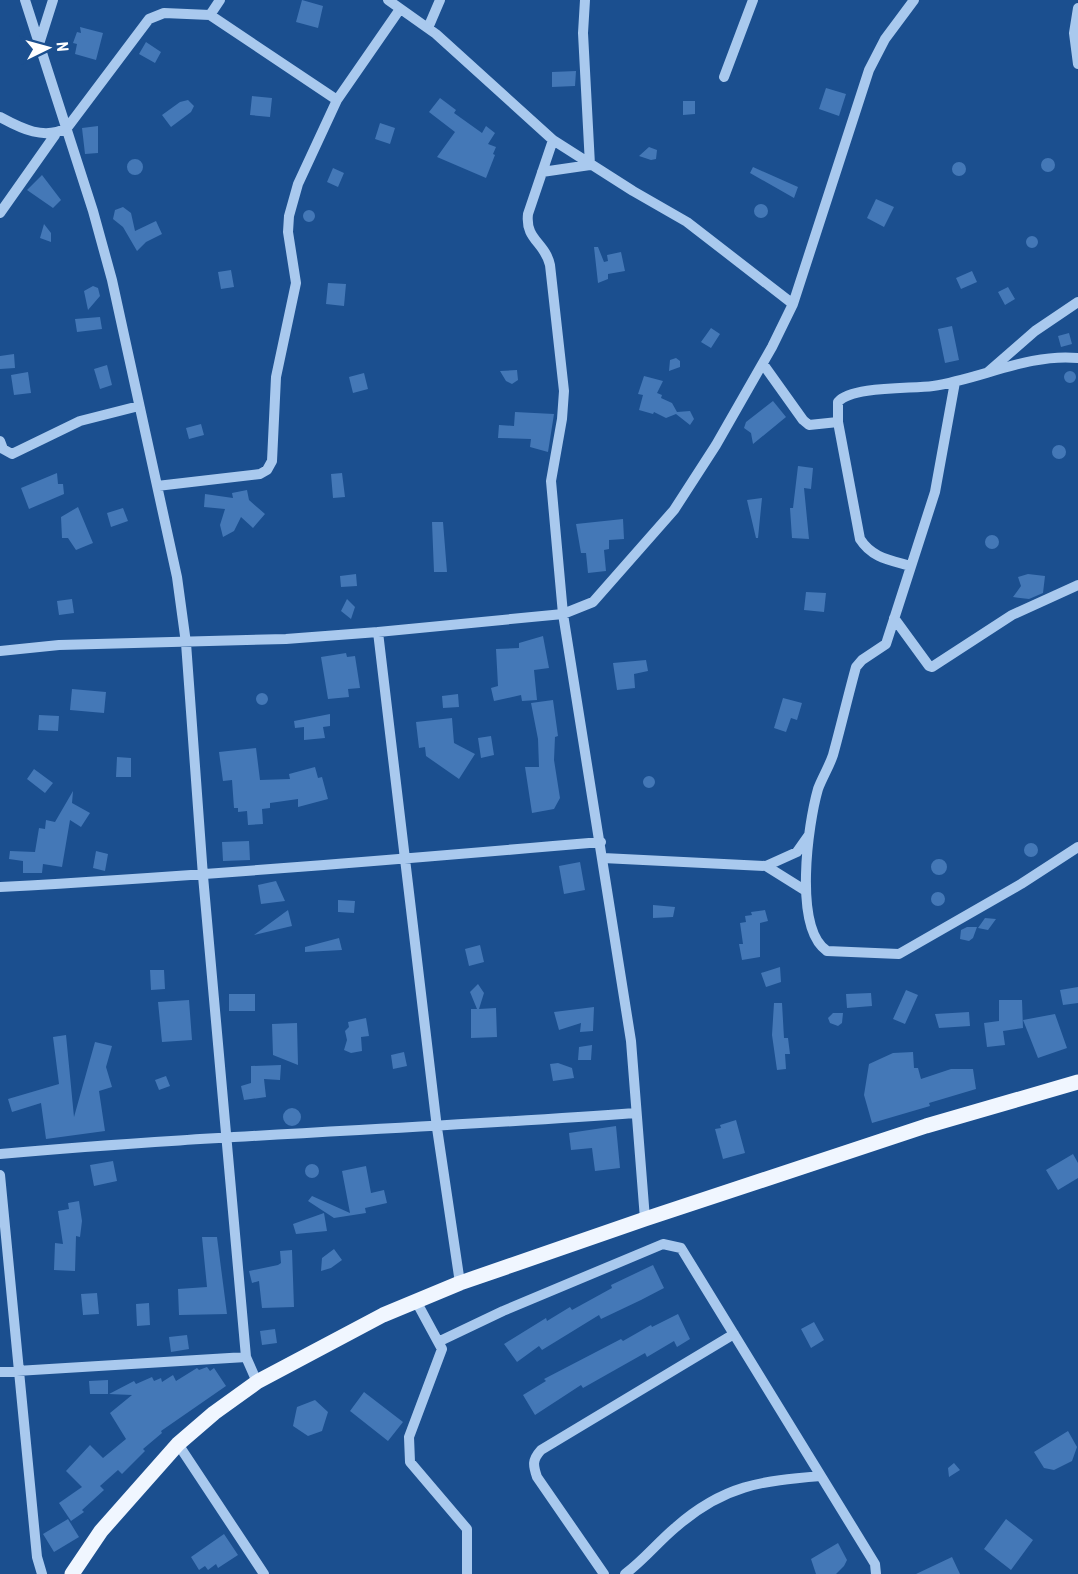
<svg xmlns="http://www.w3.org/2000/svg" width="1078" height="1574" viewBox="0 0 1078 1574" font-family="'Roboto Condensed',sans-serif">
<rect width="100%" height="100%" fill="#1b4f8f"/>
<path fill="#4478b7" d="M302 0 323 6 318 28 296 22Z
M80 27 103 33 96 60 75 54 77 44 73 43 77 32 81 33Z
M146 42 161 52 155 63 139 54Z
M576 71 575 86 552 87V72Z
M826 88 846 94 839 116 819 109Z
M252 96 272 98 270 117 250 115Z
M440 98 456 110 454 113 482 133 486 126 495 133 488 144 496 147 493 154 495 155 486 178 437 157 455 132 429 112Z
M188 100 194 106 191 112 171 127 162 115 180 102Z
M683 101H695V114L683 115Z
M380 123 395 128 390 144 375 139Z
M98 126V153L85 154 82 128Z
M649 147 657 150 656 159 651 160 639 156Z
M1041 165a7 7 0 1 1 14 0a7 7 0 1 1-14 0Z
M127 167a8 8 0 1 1 16 0a8 8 0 1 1-16 0Z
M952 169a7 7 0 1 1 14 0a7 7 0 1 1-14 0Z
M753 167 798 187 794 198 750 173Z
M333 168 344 173 338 187 327 182Z
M42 175 61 200 53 208 27 190Z
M876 199 894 207 884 227 867 218Z
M754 211a7 7 0 1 1 14 0a7 7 0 1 1-14 0Z
M123 207 131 213 135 231 156 221 162 234 146 242 137 251 123 227 113 219 115 210Z
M303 216a6 6 0 1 1 12 0a6 6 0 1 1-12 0Z
M44 224 51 233V242L40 238Z
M1026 242a6 6 0 1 1 12 0a6 6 0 1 1-12 0Z
M594 247H598L604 262 608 261 607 255 621 252 625 271 608 274V279L598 283Z
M231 270 234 287 221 289 218 272Z
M972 271 977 282 961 289 956 278Z
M328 283 346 284 344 306 326 304Z
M93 286 98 288 100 296 88 310 84 291Z
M1008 287 1015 299 1005 305 998 292Z
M100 317 102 329 77 332 75 319Z
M952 326 959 360 945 363 938 329Z
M711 328 720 334 711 348 701 342Z
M1069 333 1072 344 1061 347 1058 336Z
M14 354 15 368 0 369V356Z
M676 358 680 361V367L669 371 670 360Z
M107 365 112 385 100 389 94 369Z
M517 370 518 380 512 384 506 381 500 371Z
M1064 377a6 6 0 1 1 12 0a6 6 0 1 1-12 0Z
M28 372 31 393 14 395 11 375Z
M364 373 368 389 353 393 349 377Z
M644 376 663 381 657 393 662 395 661 398 672 403 677 412 690 411 694 419 690 425 676 414 666 418 654 412 653 414 639 410 643 395 638 394Z
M773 401 786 417 753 444 751 433 744 428 746 422Z
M515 412 554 414 548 452 530 447 531 439 498 438 499 425 514 426Z
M201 424 204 435 189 439 186 428Z
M1052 452a7 7 0 1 1 14 0a7 7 0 1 1-14 0Z
M798 466 813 468 811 489 804 488 809 539 792 538 790 508H793Z
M57 473 58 484H63L64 494 29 509 21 488Z
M342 473 345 497 333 498 331 474Z
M247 490 249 500 265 514 253 528 241 517 234 531 223 537 220 525 225 509 204 507 205 494 233 498 232 493Z
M762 498 758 538H756L747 500Z
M78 507 93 543 76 550 68 538H62L61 517Z
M123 508 128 521 111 527 107 513Z
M623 519 624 539 609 540V549L604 550 606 571 588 573 586 553H581L576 524Z
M432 522H443L447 572H434Z
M985 542a7 7 0 1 1 14 0a7 7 0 1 1-14 0Z
M356 574 357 586 341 587 340 576Z
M1028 574 1045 576 1043 593 1029 599 1013 597 1021 586 1018 577Z
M806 592 826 593 824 612 804 610Z
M72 599 74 613 59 615 57 601Z
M347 599 355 607 351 619 341 611Z
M543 636 549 668 534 670 537 700 522 701 521 695 494 701 491 688 498 686 496 649 519 648V643Z
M346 653 347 657 355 656 360 688 348 689 349 697 328 699 321 657Z
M646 660 648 671 634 674 635 688 617 690 613 663Z
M72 689 106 692 104 713 70 710Z
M256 699a6 6 0 1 1 12 0a6 6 0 1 1-12 0Z
M458 694 459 707 443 708 442 696Z
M783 698 802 703 797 720 791 718 786 732 774 728Z
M553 700 558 736 555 737 554 760 560 798 554 809 532 813 525 767H539L538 739 531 703Z
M330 714V726L323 727 325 738 304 740V727L295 728 294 721Z
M39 715 59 716 58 731 38 730Z
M452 718 454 743 475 754 459 779 426 756 425 747 419 748 416 722Z
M491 736 494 755 481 758 478 738Z
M256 748 260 780 290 779 289 774 315 767 318 778 322 777 328 799 298 807V799L270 803V808L262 809 263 824 248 825 247 811 238 812V808H234L232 780 223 781 219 752Z
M117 757 131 758V777H116Z
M34 769 53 783 45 793 27 779Z
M643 782a6 6 0 1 1 12 0a6 6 0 1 1-12 0Z
M73 791 72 803 90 813 81 827 70 820 62 867 43 864 42 873H23V861L9 859 10 851 35 852 39 828 45 829 46 820 55 822Z
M249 841 250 860 223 861 222 842Z
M1024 850a7 7 0 1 1 14 0a7 7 0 1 1-14 0Z
M96 851 108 854 105 871 93 868Z
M931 867a8 8 0 1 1 16 0a8 8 0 1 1-16 0Z
M580 862 585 890 564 894 559 866Z
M276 881 285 901 261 904 258 885Z
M931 899a7 7 0 1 1 14 0a7 7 0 1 1-14 0Z
M338 900 355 901 354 913 338 912Z
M653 905 675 907 673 917 653 918Z
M288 910 292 926 254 935Z
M765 910 768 921 760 923V957L742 960 739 944H743L740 923 746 922 745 916 752 915 751 912Z
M985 918 996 919 988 930 978 928Z
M967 927H977L973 938 969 941 960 939 961 930Z
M339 938 342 950 305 952V947Z
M480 945 484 962 469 966 465 949Z
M780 967 781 982 766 987 761 973Z
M150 970H164L165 989 151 990Z
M478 984 484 993 479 1009 496 1008 497 1037 471 1038V1009H477L470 992Z
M1078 987V1003L1063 1005 1060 990Z
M906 990 918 995 905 1024 893 1019Z
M871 993 872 1006 847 1008 846 994Z
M229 994H255V1011H229Z
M189 1000 192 1040 162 1042 158 1002Z
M999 1000H1022L1023 1028 1003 1031 1005 1045 987 1047 984 1023 999 1021Z
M774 1003H782L784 1038H788L790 1054H785L786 1069 777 1070 772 1035Z
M594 1007 593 1031 580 1032 581 1023 559 1030 554 1012Z
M969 1012 970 1026 939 1028 935 1014Z
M833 1013H843L842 1023 838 1026 830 1023 828 1018Z
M1055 1014 1067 1048 1038 1058 1023 1020Z
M366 1018 369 1036 361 1037 362 1051 351 1053 344 1050 347 1040 345 1031 349 1027 348 1022Z
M297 1023 298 1065 273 1055 272 1024Z
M66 1035 74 1117 95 1042 112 1046 106 1067 112 1087 99 1091 105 1131 46 1139 41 1103 12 1112 8 1099 59 1084 53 1037Z
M592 1045 591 1060H578L579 1047Z
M404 1052 407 1066 393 1069 391 1055Z
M913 1052 914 1068H918L921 1079 951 1069H973L976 1089 929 1103 930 1106 872 1123 864 1095 869 1064 893 1053Z
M558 1063 572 1068 574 1078 553 1081 550 1064Z
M281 1065 280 1080 264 1079 266 1097 244 1100 241 1086 251 1083V1066Z
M166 1076 170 1086 159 1090 155 1080Z
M283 1117a9 9 0 1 1 18 0a9 9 0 1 1-18 0Z
M736 1120 745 1153 723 1159 715 1129 721 1128 720 1125Z
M616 1126 620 1168 595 1171 592 1148 571 1150 569 1133Z
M1073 1154 1078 1163V1178L1058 1190 1046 1170Z
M113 1161 117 1181 94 1186 90 1165Z
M305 1171a7 7 0 1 1 14 0a7 7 0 1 1-14 0Z
M366 1166 371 1193 384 1190 387 1203 365 1208 366 1213 334 1218 308 1201 312 1196 350 1213 342 1171Z
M79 1201 82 1221 80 1237 76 1236 75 1271 54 1270 55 1243 63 1244 58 1211 69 1209 68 1203Z
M324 1213 327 1231 296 1234 293 1224Z
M202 1237H217L227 1314 179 1315 178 1289 207 1287Z
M334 1249 342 1260 331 1268 321 1271 322 1258Z
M292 1250 294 1307 262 1308 259 1281 252 1283 249 1271 278 1265 281 1263 280 1251Z
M653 1265 664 1288 641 1300 601 1319 599 1315 542 1350 539 1346 517 1362 504 1344 546 1318 547 1321 570 1307 572 1310 612 1288 611 1285Z
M97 1293 99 1314 83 1315 81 1294Z
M149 1303 150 1325 137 1326 136 1304Z
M678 1314 690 1339 677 1347 674 1341 647 1357 645 1353 583 1388 581 1385 535 1415 523 1395 546 1381 544 1379 621 1339 623 1341 651 1325 652 1327Z
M814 1322 824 1340 811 1348 801 1329Z
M275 1329 277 1343 262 1345 260 1331Z
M187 1335 189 1349 171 1352 169 1337Z
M207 1367 210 1371 214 1368 226 1386 161 1431 162 1433 143 1449 145 1451 122 1474 118 1470 100 1486 104 1490 82 1510 84 1512 71 1521 59 1503 82 1487 66 1471 90 1445 103 1458 126 1439 110 1413 132 1395 109 1394 134 1381 136 1384 152 1377 154 1381 161 1378 162 1382 173 1375 176 1381 197 1368 199 1370Z
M108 1380V1394H90L89 1381Z
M364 1392 403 1422 388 1441 350 1411Z
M315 1400 328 1412 322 1431 308 1436 293 1426 297 1407Z
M1068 1431 1077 1447 1072 1461 1054 1470 1044 1468 1034 1452Z
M954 1463 960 1470 949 1477 948 1468Z
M68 1519 79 1537 54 1552 43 1534Z
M1006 1519 1033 1540 1011 1570 984 1549Z
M224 1534 238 1555 218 1568 216 1564 208 1570 205 1566 199 1570 191 1557Z
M838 1543 847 1560 844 1566 836 1574H816L811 1559Z
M952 1557 960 1574H916Z"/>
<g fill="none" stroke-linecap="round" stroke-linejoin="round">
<path stroke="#a9c9ee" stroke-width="10" d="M25 0 93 211 112 280 177 577 186 643 203 876 246 1357
M388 0 436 34 553 140 633 191 687 222 793 304
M1078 8 1074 33 1078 64
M210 15 337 100
M428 28 440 0
M40 41 53 0
M724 77 753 0
M0 117C22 129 44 140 67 128L149 19 164 13 210 15 220 0
M553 140 528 214C525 240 545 242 550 265L564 391 562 419 551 481 563 614 631 1041 645 1219
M542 172 590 165 583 33 585 0
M0 213 55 135
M763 364 803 420 809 425 838 422
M988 372 1035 331 1078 302
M955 382 935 492 886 644 862 660 856 667C848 696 841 726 833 755 829 767 822 778 818 789 808 824 793 928 827 951L899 954 1021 884 1078 847
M0 441 3 449 12 454 80 421 139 406
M157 486 260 474 267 470 272 461 276 377 296 283 288 232 289 216 298 184 337 100 400 9
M911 566C890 560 872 558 860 539L838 422V402C852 386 910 389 933 386 981 379 1029 353 1078 358
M894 618 929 666 932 667 1012 615 1078 585
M378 632 437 1128 460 1283
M0 651 59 645 286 639 378 632 563 614 593 602 674 510 716 445 772 347 793 304 869 70 885 39 914 0
M603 858 766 866 797 852 809 835
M766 866 806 891
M0 887C201 876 401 859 601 842
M0 1154C211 1135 423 1129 635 1113
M0 1175 37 1557 42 1574
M416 1301 442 1349 409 1437 410 1462 467 1529V1574
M440 1341 503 1311 663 1244 681 1248 875 1564 876 1574
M0 1372 246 1357 257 1382
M178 1444 264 1574
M604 1574 537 1477C533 1465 532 1460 541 1450L734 1334
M625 1574C644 1560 658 1542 676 1527 724 1485 761 1481 821 1476"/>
<path stroke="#f0f6ff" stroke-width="15" d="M72 1574 101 1531 178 1444 214 1413 257 1382 383 1315 460 1283 645 1219 926 1126 1078 1082"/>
</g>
<g transform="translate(48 48) rotate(85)" stroke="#1b4f8f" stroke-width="4.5" paint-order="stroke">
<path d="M0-4.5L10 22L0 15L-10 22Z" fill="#ffffff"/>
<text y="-9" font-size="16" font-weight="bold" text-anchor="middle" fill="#ffffff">N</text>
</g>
</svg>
